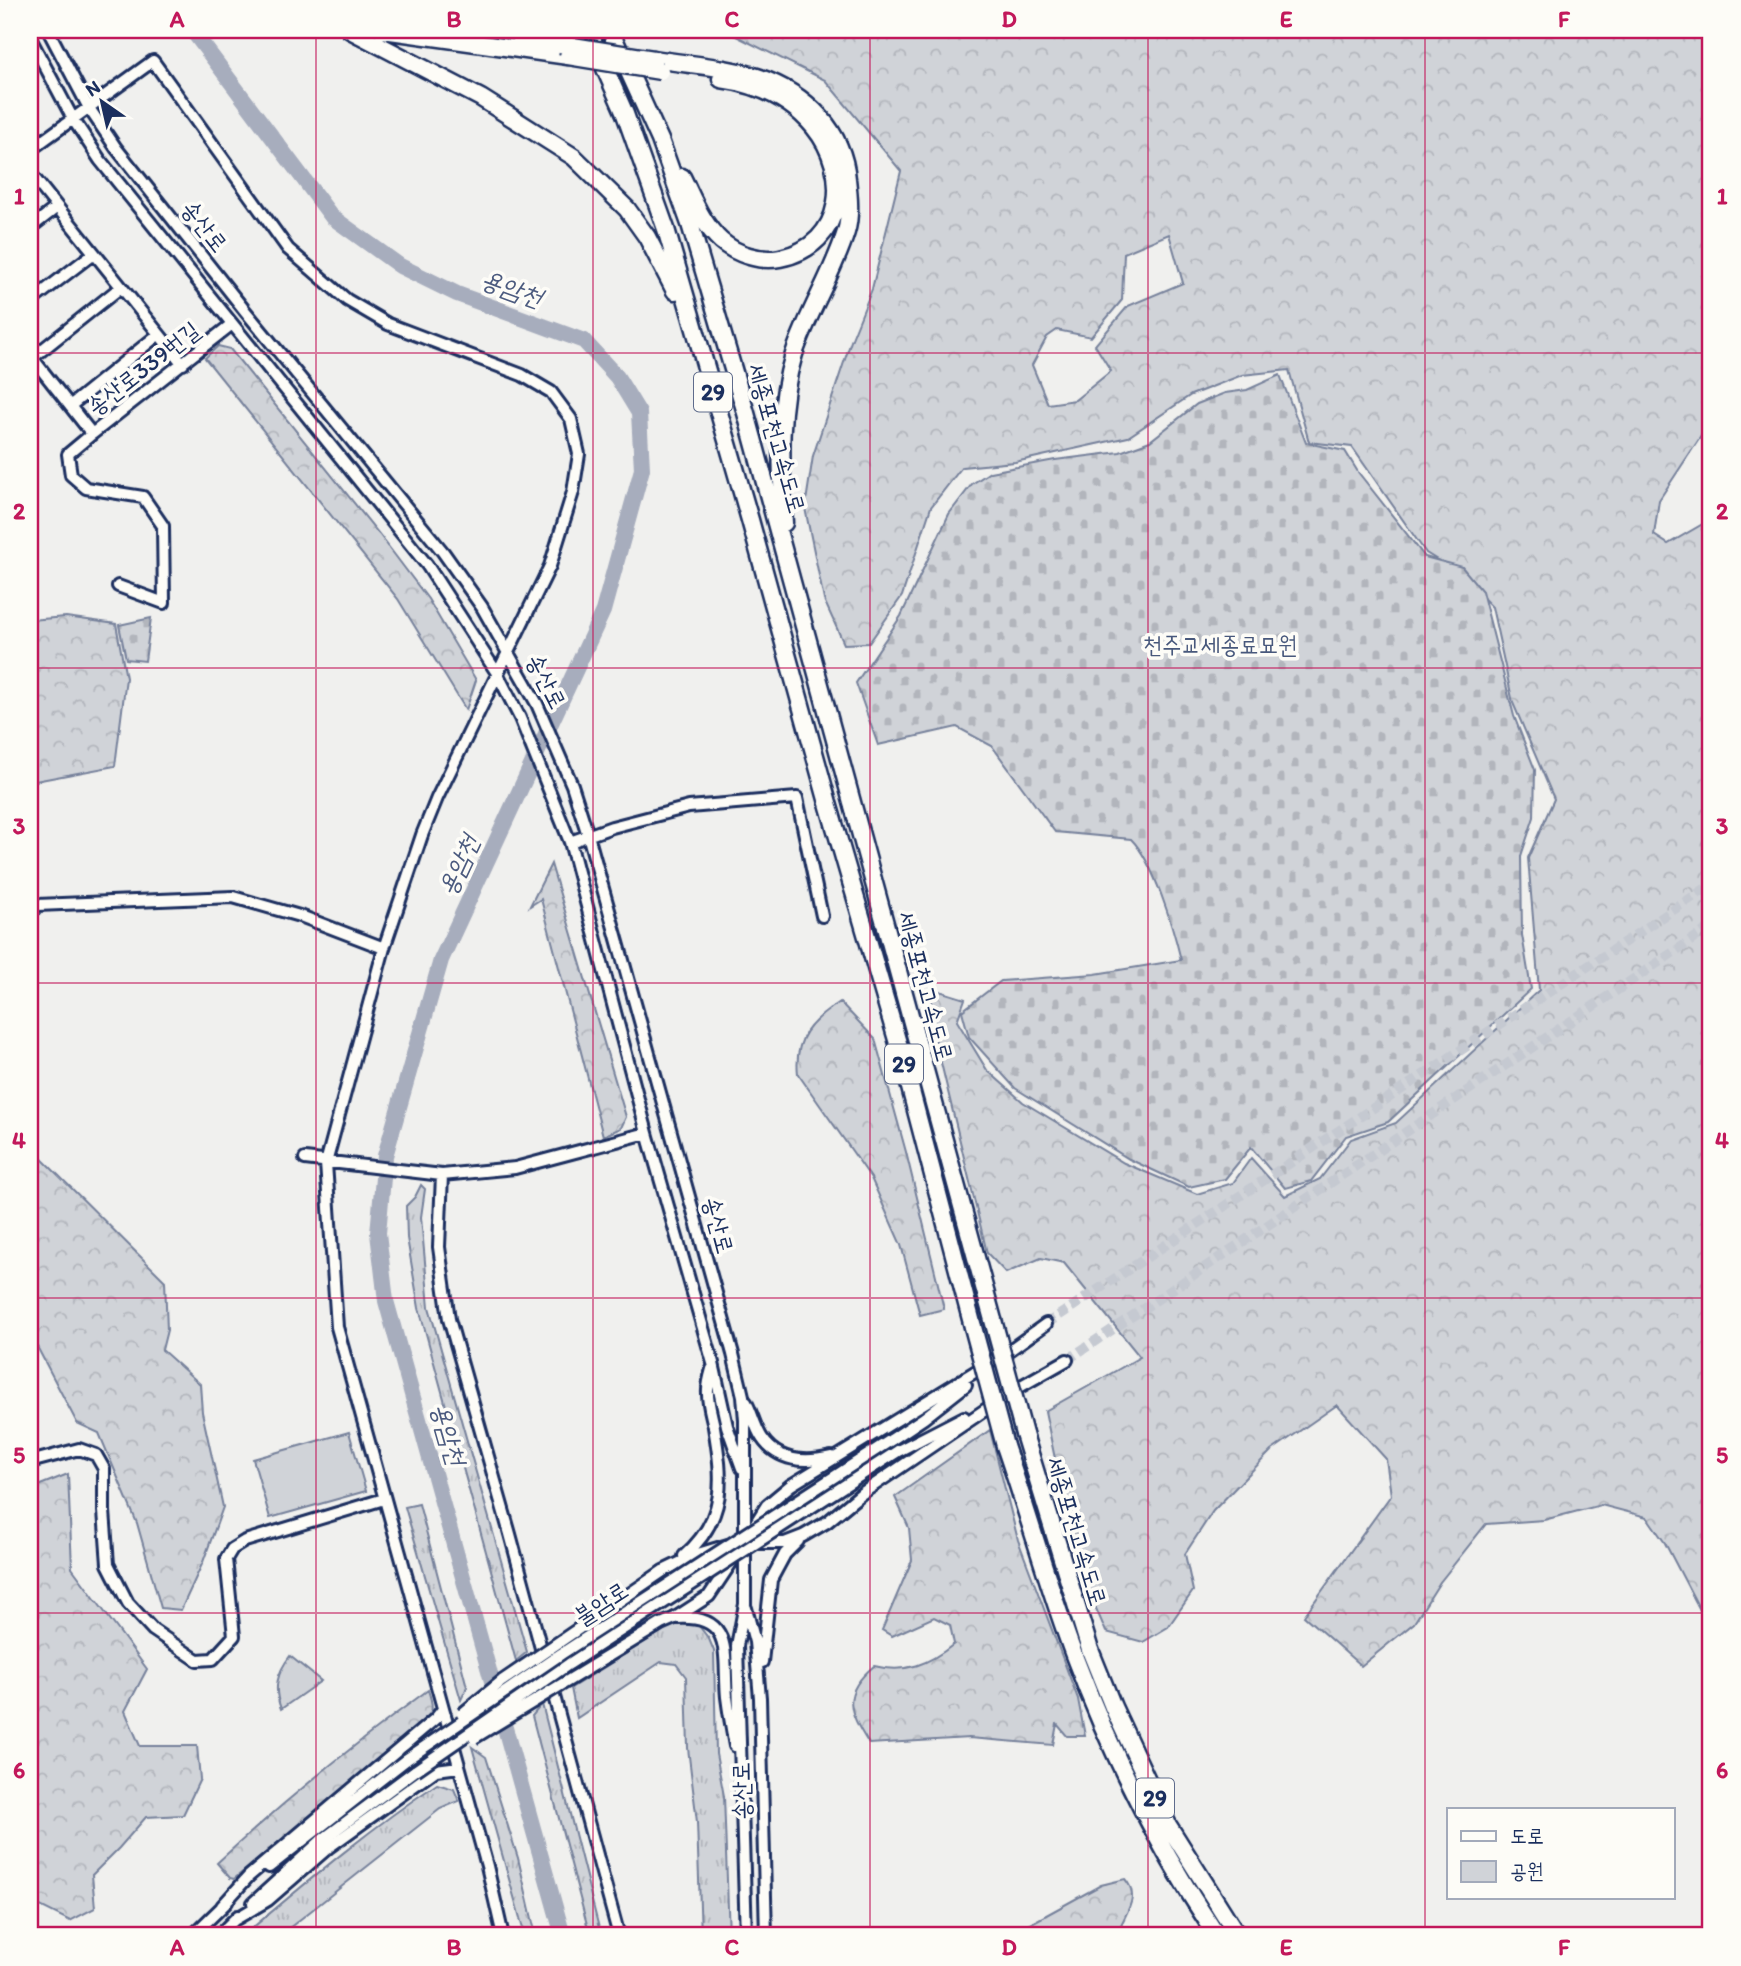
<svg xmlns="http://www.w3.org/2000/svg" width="1741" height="1966" viewBox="0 0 1741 1966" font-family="Itim,'Poor Story',sans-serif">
<defs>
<pattern id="grass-tufts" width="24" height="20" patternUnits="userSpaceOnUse" patternTransform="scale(1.75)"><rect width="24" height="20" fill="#d0d3d8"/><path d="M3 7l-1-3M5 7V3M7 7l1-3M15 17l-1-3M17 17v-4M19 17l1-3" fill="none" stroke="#b2b5bc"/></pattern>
<pattern id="forest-crowns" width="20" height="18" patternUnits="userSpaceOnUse" patternTransform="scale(1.75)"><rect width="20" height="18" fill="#d0d3d8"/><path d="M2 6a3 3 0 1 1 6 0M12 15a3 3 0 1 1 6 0" fill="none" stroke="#b2b5bc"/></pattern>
<pattern id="cemetery-stones" width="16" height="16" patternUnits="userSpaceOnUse" patternTransform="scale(1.75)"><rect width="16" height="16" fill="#d0d3d8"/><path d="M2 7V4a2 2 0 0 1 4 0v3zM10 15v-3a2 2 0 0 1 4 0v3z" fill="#b2b5bc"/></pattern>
</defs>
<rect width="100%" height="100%" fill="#f0f0ee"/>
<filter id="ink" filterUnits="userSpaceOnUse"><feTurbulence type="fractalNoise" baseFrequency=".0143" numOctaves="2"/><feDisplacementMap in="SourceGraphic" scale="14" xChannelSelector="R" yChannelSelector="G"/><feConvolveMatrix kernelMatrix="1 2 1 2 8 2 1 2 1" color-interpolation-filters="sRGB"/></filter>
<g filter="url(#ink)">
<path fill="url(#grass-tufts)" stroke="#76819b" stroke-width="2" d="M421 1185 425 1189 421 1217 429 1307 527 1652 516 1661 419 1308 407 1238 406 1206 415 1197Z
M419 1504 467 1687 461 1700 405 1507Z
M686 1623 699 1626 709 1639 714 1651 716 1754 724 1796 729 1936H701L697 1822 688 1748 686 1677 676 1664 661 1662 577 1718 571 1688 672 1625Z
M542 1704 601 1936H590L532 1716Z
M472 1747 486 1757 518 1858 536 1936H525Z
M437 1784 454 1789 459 1801 440 1809 279 1936H245L244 1935C307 1882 369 1829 437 1784Z"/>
<path fill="url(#forest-crowns)" stroke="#76819b" stroke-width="2" fill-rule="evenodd" d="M724 30H1711V421L1659 500 1654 535 1668 544 1706 522 1711 516V1631L1665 1543 1647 1517 1601 1505 1544 1520 1486 1524 1440 1582 1414 1623 1361 1666 1304 1616 1391 1495 1386 1459 1337 1405 1271 1451 1213 1511 1185 1554 1193 1591 1168 1627 1143 1642 1106 1632 1077 1564 1045 1411 1140 1357 1064 1263 1041 1258 1006 1273 987 1253 929 1013 933 989 965 999 957 1021 987 1070 1023 1102 1124 1163 1197 1194 1233 1183 1251 1158 1285 1196 1320 1179 1351 1139 1396 1123 1539 990 1528 858 1554 799 1513 703 1492 607 1460 574 1426 553 1352 447 1309 442 1289 370 1242 375 1191 395 1128 437 1015 462 962 467 931 507 902 596 869 643 844 644 824 600 805 508 813 456 851 341 872 289 901 171 825 80ZM1169 234 1183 283 1128 306 1095 345 1111 371 1075 400 1048 404 1032 365 1047 337 1057 330 1091 337 1122 300 1124 253Z
M218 346 230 349 379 534 428 599 476 680 466 710 398 599 205 358Z
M66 617 116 624 126 678 115 766 30 782V620Z
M551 864 626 1117 621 1128 603 1136 541 899 530 906Z
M840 1002 875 1039 906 1152 944 1309 920 1315 901 1245 871 1178 798 1074C794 1038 811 1021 840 1002Z
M30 1147 165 1281 167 1330 162 1350 200 1384 202 1412 223 1507 203 1562 181 1610 161 1608 137 1523 99 1433 77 1423 33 1339 30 1337Z
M990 1430 1018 1540 1078 1699 1085 1736H1067L1057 1724 1053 1745 969 1738 869 1744C848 1711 841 1693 874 1666 906 1674 929 1664 954 1644L950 1625 934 1617 892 1636 882 1630 912 1560 909 1528 895 1497Z
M68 1474 72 1568 147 1669 125 1711 140 1746H197L200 1779 183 1815 146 1817 119 1848 92 1875 95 1908 70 1921 30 1901V1489Z
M428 1690C435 1710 433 1712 419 1726L234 1879 230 1878 217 1863C284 1801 354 1744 428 1690Z
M1125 1879C1139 1895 1129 1908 1121 1925L1125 1936H1008L1101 1885Z"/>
<path fill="url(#cemetery-stones)" stroke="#76819b" stroke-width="2" d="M1280 375 1306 443 1345 451 1358 472 1425 557 1462 567 1482 591 1514 716 1535 770 1534 817 1521 856 1522 935 1531 989 1388 1122 1346 1136 1311 1181 1285 1188 1251 1147 1225 1179 1189 1187 1129 1159 1015 1088 969 1037 962 1011 1001 981 1095 974 1181 960C1173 927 1154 862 1131 839L1055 832 992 746 957 727 878 745 856 683 901 616 949 514 972 484 990 472 1055 460 1120 452 1150 441 1197 404 1225 393 1247 390Z
M151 618 145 661 126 659 119 625Z"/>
<path fill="#d0d3d8" stroke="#76819b" stroke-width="2" d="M349 1432 366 1491 270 1518 253 1459Z
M290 1656 321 1681 281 1709C273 1688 277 1673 290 1656Z"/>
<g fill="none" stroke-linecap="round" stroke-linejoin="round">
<path stroke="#a7adbd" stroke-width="16" d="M192 30 332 217 400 266 457 294 584 341 617 377 639 413 642 469 603 611 441 960 385 1156 378 1233 386 1301 563 1936"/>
<path stroke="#c5c9d1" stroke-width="10" stroke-dasharray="10 5" stroke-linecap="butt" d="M1046 1324 1711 885
M1067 1360 1711 927"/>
<defs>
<path id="minor" d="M48 30 89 108 116 148 246 312 443 552 482 607 537 704 572 785 588 835 733 1354 743 1396 745 1420V1604L737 1646 746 1936
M30 38 73 119 100 160 427 565 497 673 520 718 570 842 647 1133 713 1363 727 1426 742 1468
M30 150 153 61 288 249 347 300 388 324 522 375 551 392 571 419 579 454 573 492 550 566 437 798 422 835 384 948 326 1163 337 1327 487 1866 503 1936
M30 173 183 364
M30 228 57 207
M30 302 94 253
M30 355 92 434 232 324
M32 358 121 287
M70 406 159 334
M92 434 68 454 71 475 86 488 143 497 163 526 164 603 118 586
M570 842 612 827 689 807 797 798 822 916
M30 915 37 905 233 897 303 917 384 948
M305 1159 442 1175
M1003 1355 1046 1324
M1009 1393 1067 1360
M746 1402C752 1413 755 1428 762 1438 778 1462 806 1463 831 1457
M891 1440 924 1418 966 1385
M898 1451 964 1417
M30 1462 79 1449 96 1455 104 1469V1511L108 1564 128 1603 153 1630 197 1660 213 1659 234 1636 226 1559 232 1549 245 1541 384 1499
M749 1534 767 1505 791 1485 1007 1352
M750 1543H785L803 1536 827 1522 861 1494 1010 1393
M684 1556C727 1518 723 1480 714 1427 712 1416 707 1402 708 1390 708 1383 710 1376 712 1369
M663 1571 698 1554 728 1545
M746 1608 755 1642 760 1698 766 1936
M675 1618 709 1596 735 1557
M678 1618C735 1615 723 1656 727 1697 729 1713 732 1730 735 1746
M762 1662 771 1580 785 1554 798 1541
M269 1867 407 1759
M253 1903 322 1840 416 1770
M222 1906 249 1876 436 1718 443 1709
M234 1920 268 1900 329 1847 436 1770 459 1767
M192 1936 227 1902
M218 1936 238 1916
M619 1936 510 1534 449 1319 439 1247 442 1175 515 1168 647 1133"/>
<path id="highway" d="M350 30 481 98 574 157 627 209 647 237 675 291
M383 30 568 56
M588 30 625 114 666 229 750 520 828 803 902 1057 973 1327
M610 30 660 140 690 224 746 413 993 1320
M521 40 560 44
M654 59C716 69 775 67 820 117 835 134 845 156 847 179 849 196 851 216 846 232 833 274 808 312 794 354 777 409 781 467 784 523
M682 177C693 199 702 224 721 241 736 254 760 262 780 258 846 245 851 172 814 127 791 99 757 84 721 79
M1024 1434 1090 1650 1113 1707 1168 1825 1238 1936
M1005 1446C1029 1516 1049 1589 1075 1658 1112 1756 1159 1849 1217 1936"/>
</defs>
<use href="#minor" stroke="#1b2f5e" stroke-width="16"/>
<use href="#highway" stroke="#1b2f5e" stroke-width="21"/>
<use href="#minor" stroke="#fdfcf7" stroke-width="10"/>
<use href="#highway" stroke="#fdfcf7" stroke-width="16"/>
<defs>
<path id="minor-bridge" d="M462 1714 502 1681 663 1571
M474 1738 661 1624 675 1618
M407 1759 561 1654 891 1440
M416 1770 569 1664 898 1451"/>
<path id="highway-bridge" d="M560 44 654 59
M568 56 660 71
M993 1320 1024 1434
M973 1327 1005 1446"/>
</defs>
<use href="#minor-bridge" stroke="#1b2f5e" stroke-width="16" stroke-linecap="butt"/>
<use href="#highway-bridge" stroke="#1b2f5e" stroke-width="21" stroke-linecap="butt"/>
<use href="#minor-bridge" stroke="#fdfcf7" stroke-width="10"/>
<use href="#highway-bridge" stroke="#fdfcf7" stroke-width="16"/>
</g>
</g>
<path fill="none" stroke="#c2185b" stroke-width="2" stroke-opacity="0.55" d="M316 30V1936M593 30V1936M870 30V1936M1148 30V1936M1425 30V1936M30 353H1711M30 668H1711M30 983H1711M30 1298H1711M30 1613H1711"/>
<g text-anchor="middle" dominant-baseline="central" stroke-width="7" stroke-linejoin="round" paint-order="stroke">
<g fill="#fdfcf7" stroke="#5f6c8c" stroke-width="2">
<rect x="694" y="372.5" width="38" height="39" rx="5"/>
<rect x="885" y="1044.5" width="38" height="39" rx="5"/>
<rect x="1136" y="1778.5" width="38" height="39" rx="5"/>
</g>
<g font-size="23" font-weight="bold" fill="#1b2f5e">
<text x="713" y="392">29</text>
<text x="904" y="1064">29</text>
<text x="1155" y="1798">29</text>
</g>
<g font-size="24" fill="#1b2f5e" stroke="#fdfcf7">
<text transform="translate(205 226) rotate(52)">송산로</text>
<text transform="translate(143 368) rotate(-38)">송산로339번길</text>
<text transform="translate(777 438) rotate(74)">세종포천고속도로</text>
<text transform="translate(547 681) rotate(63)">송산로</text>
<text transform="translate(926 986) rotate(75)">세종포천고속도로</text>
<text transform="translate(719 1225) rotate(75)">송산로</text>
<text transform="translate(1077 1531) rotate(73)">세종포천고속도로</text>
<text transform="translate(601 1603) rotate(-33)">불암로</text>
<text transform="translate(741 1791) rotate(-91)">송산로</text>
</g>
<g font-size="24" fill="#48587c" stroke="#fdfcf7">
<text x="1220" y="644">천주교세종료묘원</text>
</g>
<g font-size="26" font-style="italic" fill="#4c5b7f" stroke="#fdfcf7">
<text transform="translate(512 288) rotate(20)">용암천</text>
<text transform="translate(458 865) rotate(-65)">용암천</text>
<text transform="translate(449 1434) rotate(74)">용암천</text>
</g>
</g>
<rect width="1741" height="1966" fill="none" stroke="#fdfcf7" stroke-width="77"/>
<rect x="1447" y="1808" width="228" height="91" fill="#fdfcf7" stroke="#a3aaba" stroke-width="2"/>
<rect x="1461" y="1831" width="35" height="10" fill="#fdfcf7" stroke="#a3aaba" stroke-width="2"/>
<text x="1510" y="1843" font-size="21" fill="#1b2f5e">도로</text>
<rect x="1461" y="1861" width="35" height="21" fill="#d0d3d8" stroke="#a3aaba" stroke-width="2"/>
<text x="1510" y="1878" font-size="21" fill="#1b2f5e">공원</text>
<g transform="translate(102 102) rotate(326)" stroke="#fdfcf7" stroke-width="5" paint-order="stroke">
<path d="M0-5L12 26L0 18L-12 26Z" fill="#1b2f5e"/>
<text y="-10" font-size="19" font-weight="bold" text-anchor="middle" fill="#1b2f5e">N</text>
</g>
<rect x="38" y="38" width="1664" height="1889" fill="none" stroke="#c2185b" stroke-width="2.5"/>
<g font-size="23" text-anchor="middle" font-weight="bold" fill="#c2185b">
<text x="177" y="27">A</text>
<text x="454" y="27">B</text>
<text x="732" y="27">C</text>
<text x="1009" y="27">D</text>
<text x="1286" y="27">E</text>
<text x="1564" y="27">F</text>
<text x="19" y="204">1</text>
<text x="1722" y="204">1</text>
<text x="19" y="519">2</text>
<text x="1722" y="519">2</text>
<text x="19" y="834">3</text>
<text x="1722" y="834">3</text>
<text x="19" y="1148">4</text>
<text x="1722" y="1148">4</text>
<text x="19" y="1463">5</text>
<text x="1722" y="1463">5</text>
<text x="19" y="1778">6</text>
<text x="1722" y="1778">6</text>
<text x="177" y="1955">A</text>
<text x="454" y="1955">B</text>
<text x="732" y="1955">C</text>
<text x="1009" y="1955">D</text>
<text x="1286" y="1955">E</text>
<text x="1564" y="1955">F</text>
</g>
</svg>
